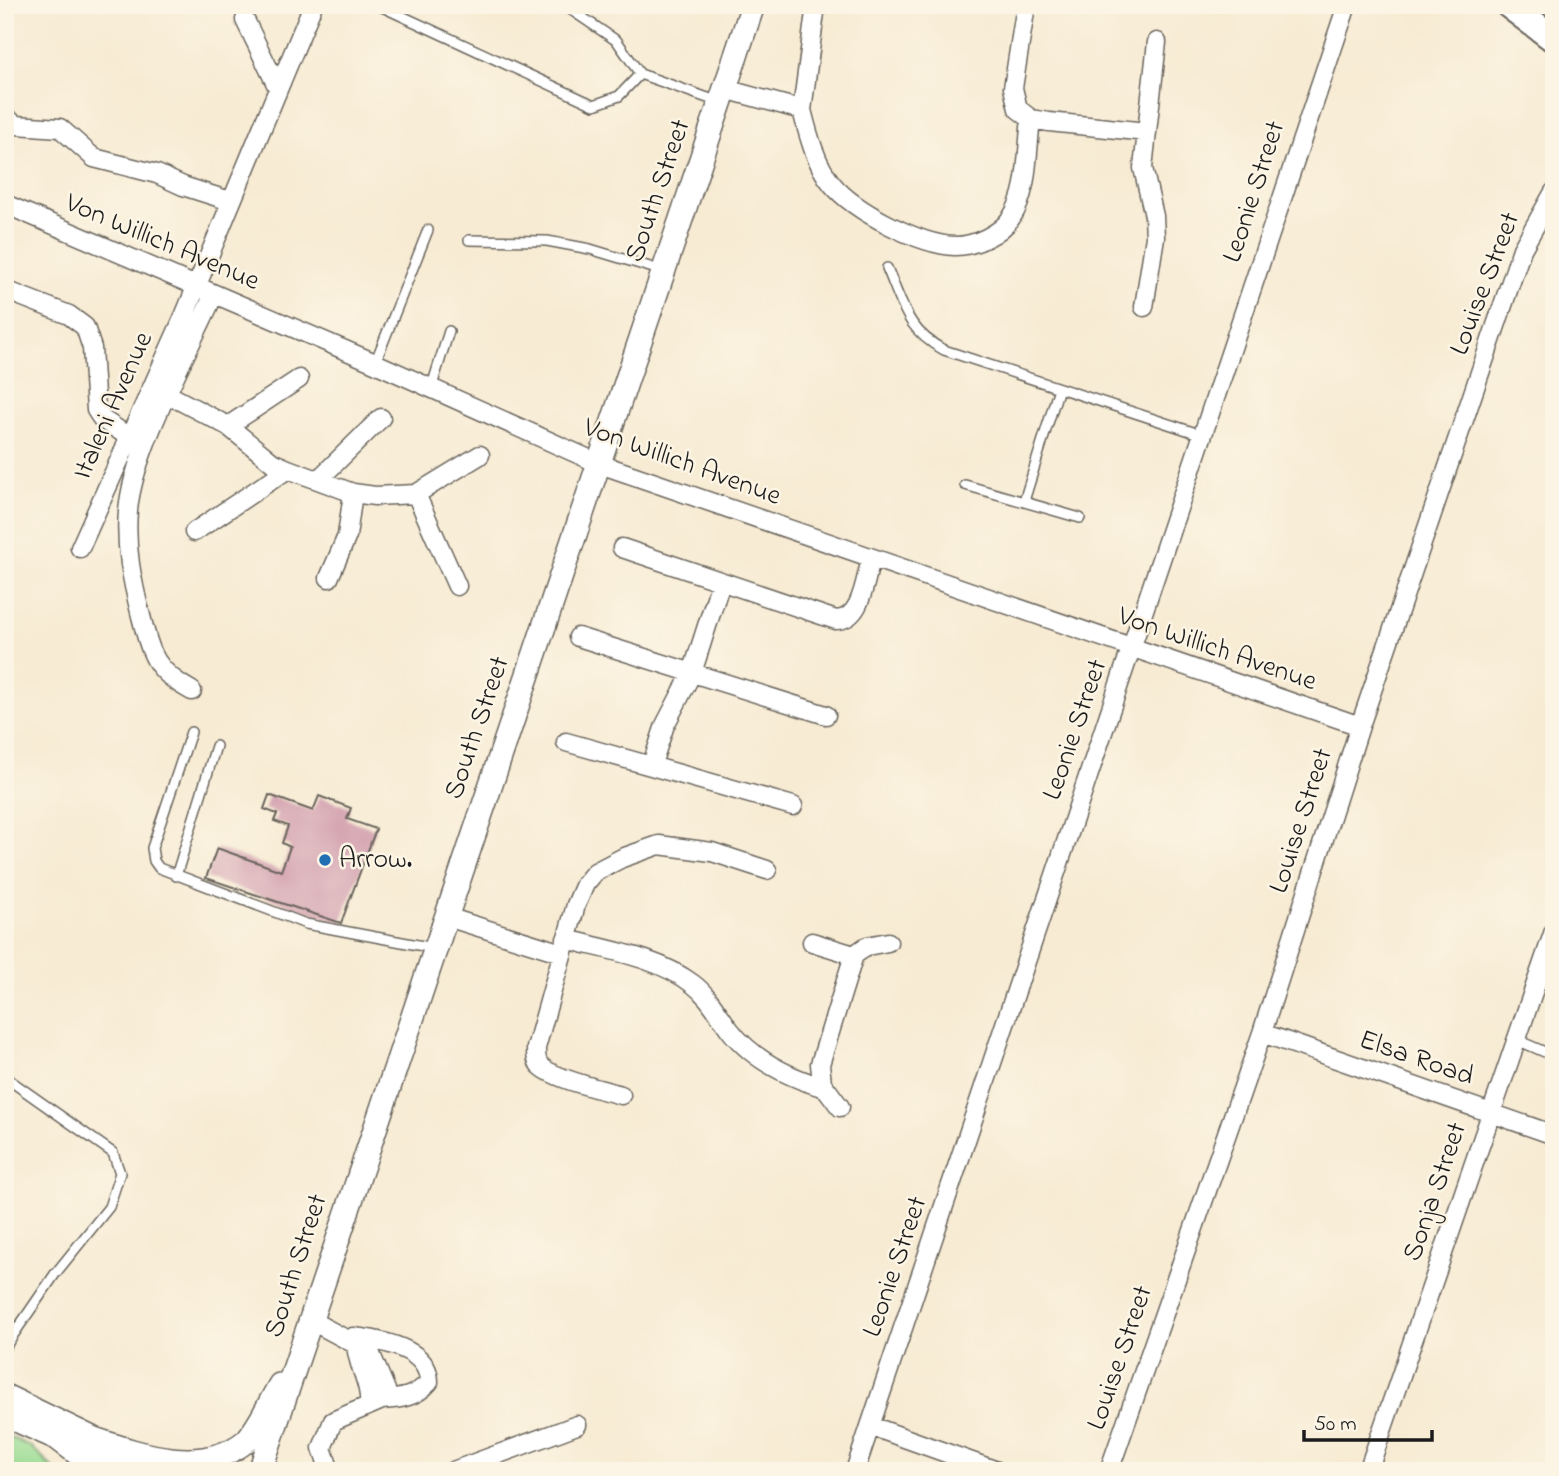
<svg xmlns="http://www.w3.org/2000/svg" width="1559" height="1476" viewBox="0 0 1559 1476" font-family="'Indie Flower',sans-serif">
<rect width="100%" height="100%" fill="#fcf5e5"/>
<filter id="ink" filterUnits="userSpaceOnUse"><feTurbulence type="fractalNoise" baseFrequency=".0143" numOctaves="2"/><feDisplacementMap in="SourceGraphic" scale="14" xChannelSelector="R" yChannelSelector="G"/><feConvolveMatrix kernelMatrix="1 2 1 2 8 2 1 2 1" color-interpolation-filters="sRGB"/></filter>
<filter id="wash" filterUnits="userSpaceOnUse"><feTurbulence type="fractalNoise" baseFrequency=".00686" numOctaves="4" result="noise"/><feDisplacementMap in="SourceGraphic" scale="28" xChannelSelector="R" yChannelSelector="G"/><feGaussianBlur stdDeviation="1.57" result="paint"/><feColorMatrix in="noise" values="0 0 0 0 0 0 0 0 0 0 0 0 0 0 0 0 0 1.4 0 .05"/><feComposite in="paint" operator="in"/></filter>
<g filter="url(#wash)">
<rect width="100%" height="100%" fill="#f7ebd3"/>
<path fill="#99db92" stroke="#5a7c57" stroke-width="2" d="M5 1435 30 1446 56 1471H5Z"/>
<g id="blocks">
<path fill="#cf99aa" d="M269 795 313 811 319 796 351 808 347 819 376 829 341 923 206 878 217 848 281 871 290 847 282 843 288 826 274 821 277 814 264 809Z"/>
</g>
</g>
<g filter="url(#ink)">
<use href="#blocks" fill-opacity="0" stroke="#69645c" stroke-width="2"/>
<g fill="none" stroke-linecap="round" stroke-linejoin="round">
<defs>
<path id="service" d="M378 5 594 105 619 96 640 74
M564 5 617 41 640 74 719 102
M469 240 547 241 590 249 663 271
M887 268C903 305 907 331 944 350L1202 435
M375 363 428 230
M431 389 449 331
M965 485 1080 518
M1024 501 1059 388
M191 732 152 848 154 861 159 868 306 924 434 948
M176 876 216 746
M1517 1040 1554 1056
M5 1077 113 1153 120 1173 109 1207 55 1274 5 1347"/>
<path id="minor" d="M816 5 802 110C808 134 816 165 832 184 854 211 920 245 955 246 975 246 1000 234 1011 218 1029 193 1027 148 1031 119
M1026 5 1013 88 1018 109 1031 119 1049 122 1147 132
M245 20 277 86
M725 89 802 110
M5 117 16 125 60 128 94 158 157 174 183 186 230 201
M5 204 375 363 600 464 1360 726
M5 290 69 315 85 327 92 348 96 410 102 419 129 437
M1144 307 1155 237 1154 216 1143 168 1157 42
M169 395 228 426 272 462 288 469 353 493 375 496 416 494 457 586
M228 426 299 379
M319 479 381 418
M416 494 480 455
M194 532 288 469
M80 548 185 314 313 5
M622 548 836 620C862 620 865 579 871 559
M329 578 347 536 353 493
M578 637 826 715
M192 691C155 671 151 655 141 616 132 581 125 547 128 511 133 449 188 353 214 294
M566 742 793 806
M652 764 665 725 692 673 721 582
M447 917 562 953
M566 939C607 950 658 957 693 984 709 996 718 1014 730 1030 753 1060 788 1077 825 1088
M812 942 854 955
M1262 1033 1554 1135
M621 1095C604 1090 549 1078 539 1064 536 1060 536 1054 536 1048L576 905 585 884 595 872 622 858 659 845 712 852 767 870
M840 1107 822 1083 820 1064 854 955 867 946 888 942
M310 1320 370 1352 386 1390 382 1400 333 1421 322 1448 330 1471
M353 1337C381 1340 429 1348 429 1382 416 1397 401 1399 382 1400
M356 1344C357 1366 371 1383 369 1405
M871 1426 997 1471
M453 1471 577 1425
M855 1471 1347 5
M1109 1471 1262 1033 1360 726 1522 249 1554 192
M1368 1471 1554 931"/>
<path id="tertiary" d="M5 1396 94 1439 135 1471
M5 1415 57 1438 101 1471
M94 1439C142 1455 203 1476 246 1441 260 1426 269 1403 280 1385
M260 1471 753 5"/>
<path id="secondary" d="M1509 5 1554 39"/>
</defs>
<use href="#service" stroke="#69645c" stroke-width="12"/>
<use href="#minor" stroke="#69645c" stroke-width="21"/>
<use href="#tertiary" stroke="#69645c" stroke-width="26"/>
<use href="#secondary" stroke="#69645c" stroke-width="30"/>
<use href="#service" stroke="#fff" stroke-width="9"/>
<use href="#minor" stroke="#fff" stroke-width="18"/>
<use href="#tertiary" stroke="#fff" stroke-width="23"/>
<use href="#secondary" stroke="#fff" stroke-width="26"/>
</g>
</g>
<circle fill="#1f6fb2" stroke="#fcf5e5" stroke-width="2.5" cx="325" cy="860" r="7"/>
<g text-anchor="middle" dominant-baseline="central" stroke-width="5" stroke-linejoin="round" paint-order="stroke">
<g font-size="28" fill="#1c1c1c" stroke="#fcf5e5">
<text transform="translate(659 191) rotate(-71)">South Street</text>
<text transform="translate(1255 192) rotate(-72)">Leonie Street</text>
<text transform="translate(162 243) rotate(23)">Von Willich Avenue</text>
<text transform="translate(1486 284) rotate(-69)">Louise Street</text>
<text transform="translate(114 406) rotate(-66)">Italeni Avenue</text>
<text transform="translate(682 463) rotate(20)">Von Willich Avenue</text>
<text transform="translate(1217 650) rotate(19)">Von Willich Avenue</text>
<text transform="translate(478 728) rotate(-71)">South Street</text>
<text transform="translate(1076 730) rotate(-71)">Leonie Street</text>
<text transform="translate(1302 821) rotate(-72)">Louise Street</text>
<text transform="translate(1416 1059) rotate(19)">Elsa Road</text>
<text transform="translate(1436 1192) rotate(-71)">Sonja Street</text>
<text transform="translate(297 1266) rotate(-72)">South Street</text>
<text transform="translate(896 1267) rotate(-71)">Leonie Street</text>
<text transform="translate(1121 1358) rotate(-71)">Louise Street</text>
</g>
<g font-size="28" fill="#1c1c1c" stroke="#fcf5e5" text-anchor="start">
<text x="339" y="860">Arrow.</text>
</g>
</g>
<rect width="1559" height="1476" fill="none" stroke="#fcf5e5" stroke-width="28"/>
<path d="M1304 1430v10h128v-10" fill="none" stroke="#1c1c1c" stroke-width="3.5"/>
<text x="1314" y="1430" font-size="21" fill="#1c1c1c" stroke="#fcf5e5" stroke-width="5" paint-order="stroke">50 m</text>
</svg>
